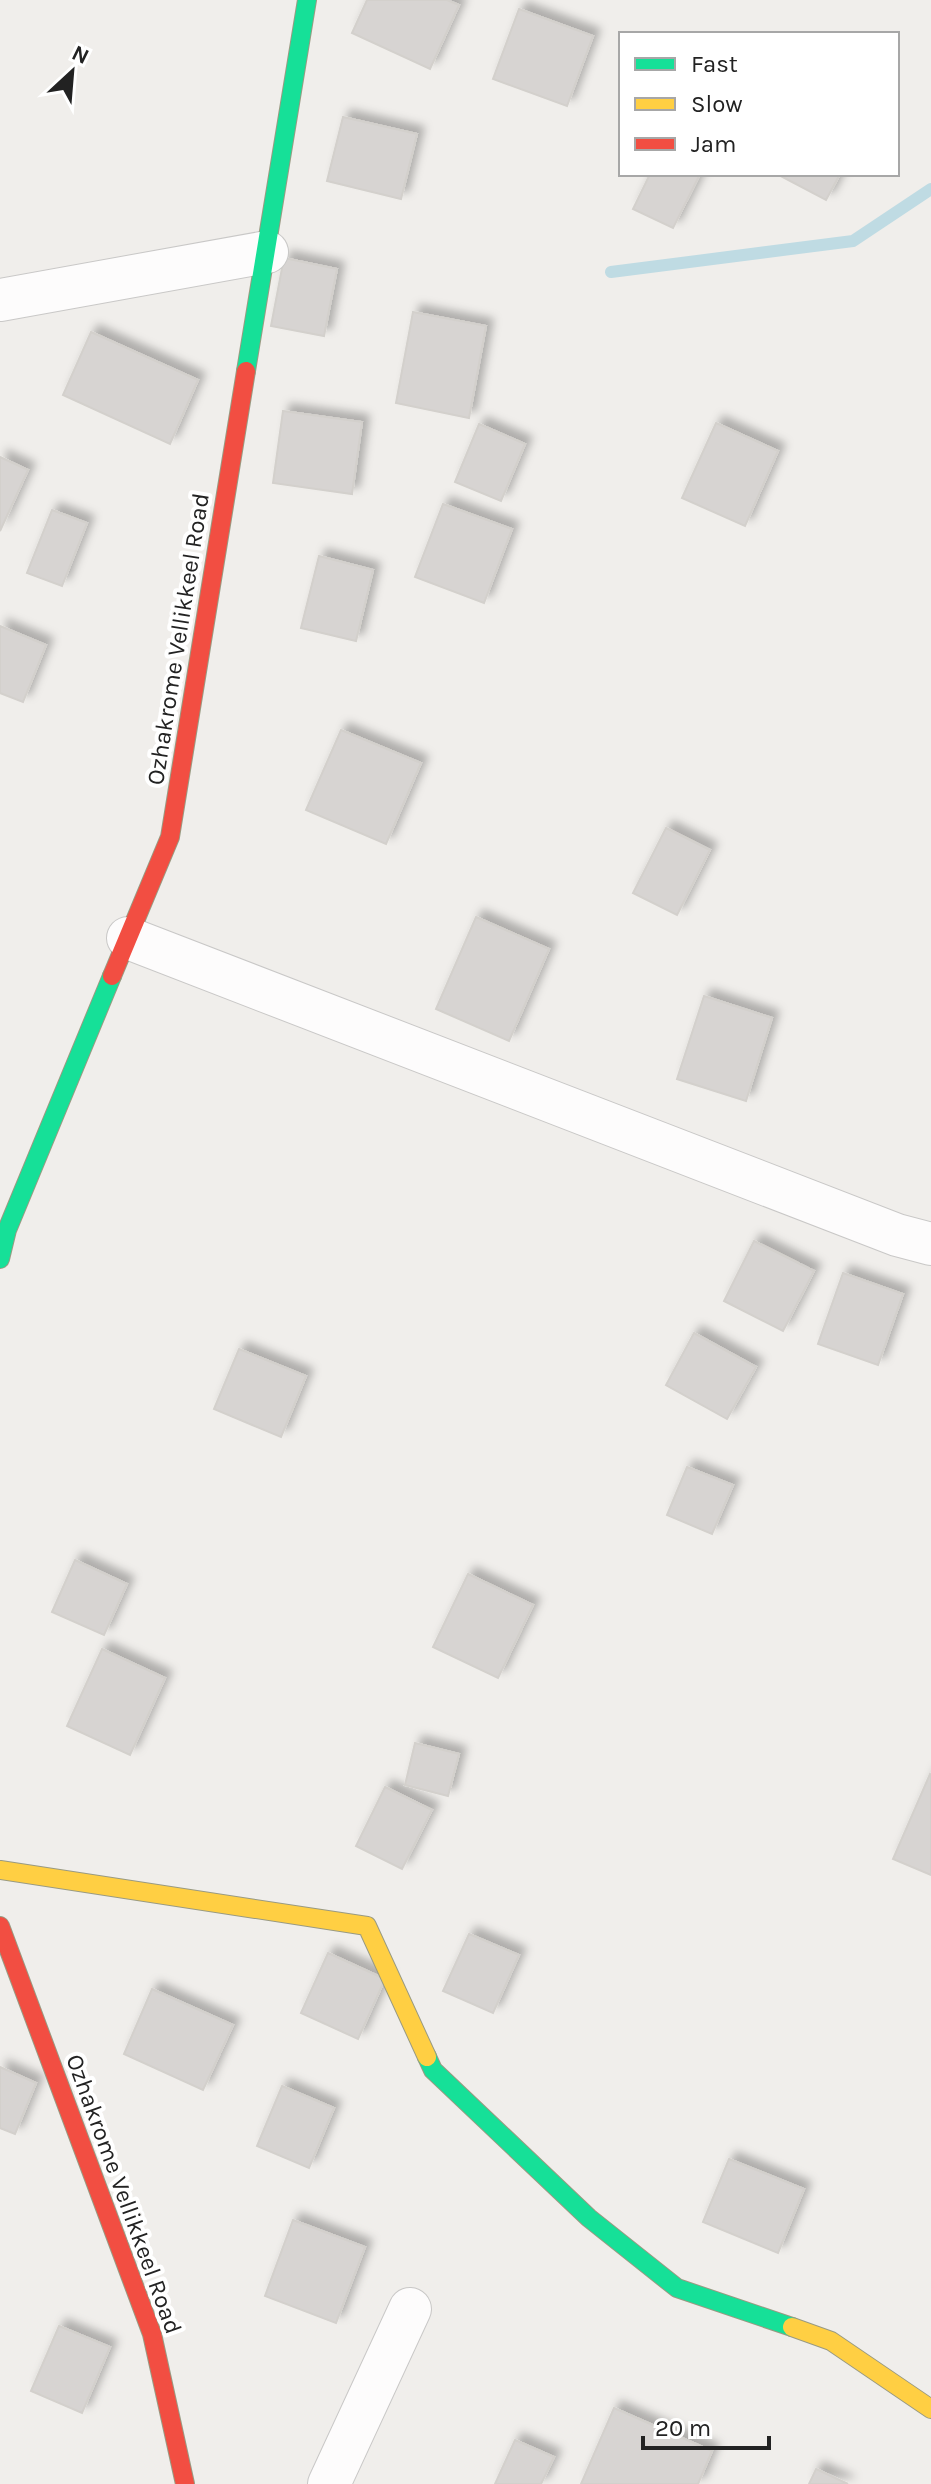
<svg xmlns="http://www.w3.org/2000/svg" width="931" height="2484" viewBox="0 0 931 2484" font-family="Karla,sans-serif">
<defs>
<filter id="shadow"><feDropShadow dx="7" dy="-7" stdDeviation="4" flood-color="#0004"/></filter>
</defs>
<rect width="100%" height="100%" fill="#f0eeeb"/>
<g fill="none" stroke-linecap="round" stroke-linejoin="round">
<path stroke="#bfdbe3" stroke-width="12" d="M611 272 853 241 931 189"/>
</g>
<path fill="#d7d4d2" stroke="#d3d0cc" stroke-width="2" filter="url(#shadow)" d="M367 0H447L459 5 430 69 352 33Z
M519 9 593 36 567 106 493 79Z
M343 117 417 134 401 199 327 181Z
M650 174H700L673 228 633 209Z
M777 174H840L826 200Z
M284 258 337 269 324 336 271 326Z
M413 312 486 326 469 418 396 403Z
M91 332 198 380 170 444 63 395Z
M283 411 362 422 352 494 273 483Z
M716 423 778 451 745 526 682 498Z
M479 424 525 444 501 501 455 482Z
M0 457 28 470 0 531Z
M443 504 512 529 484 603 415 577Z
M52 510 87 523 62 586 27 573Z
M319 556 373 570 356 641 301 628Z
M0 626 46 645 23 702 0 693Z
M341 730 421 763 386 844 306 810Z
M666 828 710 850 677 915 633 893Z
M476 917 549 949 509 1041 436 1009Z
M704 996 772 1018 746 1101 677 1079Z
M754 1241 814 1271 783 1331 724 1301Z
M843 1273 903 1294 878 1365 818 1344Z
M694 1333 756 1367 727 1419 666 1385Z
M239 1349 306 1376 281 1437 214 1409Z
M687 1467 733 1485 712 1534 667 1515Z
M75 1560 127 1584 104 1635 52 1612Z
M468 1574 533 1605 498 1678 433 1647Z
M102 1649 165 1678 130 1755 67 1726Z
M415 1743 459 1754 448 1796 405 1785Z
M930 1774 931 1775V1875L893 1859Z
M385 1787 432 1810 402 1869 356 1846Z
M469 1934 519 1955 493 2013 443 1991Z
M328 1953 385 1979 358 2039 301 2013Z
M152 1989 233 2025 203 2090 124 2054Z
M0 2067 36 2083 15 2134 0 2128Z
M282 2086 334 2108 309 2168 257 2146Z
M729 2159 804 2189 778 2253 703 2222Z
M293 2220 365 2247 336 2323 265 2296Z
M59 2326 110 2347 82 2413 31 2391Z
M614 2408 712 2451 698 2484H581Z
M515 2440 554 2457 541 2484H495Z
M816 2469 848 2484H809Z"/>
<g fill="none" stroke-linecap="round" stroke-linejoin="round">
<defs>
<path id="street" d="M0 300 267 252
M128 938 897 1235 931 1244
M329 2484 410 2309"/>
<path id="fast" d="M246 371 307 0
M0 1259 7 1230 112 976
M427 2057 433 2070 589 2218 677 2288 792 2327"/>
<path id="slow" d="M0 1870 367 1926 427 2057
M792 2327 831 2341 931 2409"/>
<path id="jam" d="M112 976 170 837 246 371
M0 1926 152 2334 185 2484"/>
</defs>
<use href="#street" stroke="#c9c8c7" stroke-width="44"/>
<use href="#fast" stroke="#999a82" stroke-width="20"/>
<use href="#slow" stroke="#999a82" stroke-width="20"/>
<use href="#jam" stroke="#999a82" stroke-width="20"/>
<use href="#street" stroke="#fdfcfc" stroke-width="42"/>
<use href="#fast" stroke="#16e098" stroke-width="18"/>
<use href="#slow" stroke="#ffcf43" stroke-width="18"/>
<use href="#jam" stroke="#f24e42" stroke-width="18"/>
</g>
<g text-anchor="middle" dominant-baseline="central" stroke-width="8" stroke-linejoin="round" paint-order="stroke">
<g font-size="24" fill="#222" stroke="#fff">
<text transform="translate(178 639) rotate(-81)">Ozhakrome Vellikkeel Road</text>
<text transform="translate(124 2194) rotate(70)">Ozhakrome Vellikkeel Road</text>
</g>
</g>
<rect x="619" y="32" width="280" height="144" fill="#ffffff" stroke="#a7a7a7" stroke-width="2"/>
<rect x="635" y="58" width="40" height="12" fill="#16e098" stroke="#a7a7a7" stroke-width="2"/>
<text x="691" y="72" font-size="24" fill="#222222">Fast</text>
<rect x="635" y="98" width="40" height="12" fill="#ffcf43" stroke="#a7a7a7" stroke-width="2"/>
<text x="691" y="112" font-size="24" fill="#222222">Slow</text>
<rect x="635" y="138" width="40" height="12" fill="#f24e42" stroke="#a7a7a7" stroke-width="2"/>
<text x="691" y="152" font-size="24" fill="#222222">Jam</text>
<g transform="translate(72 72) rotate(26)" stroke="#ffffff" stroke-width="6" paint-order="stroke">
<path d="M0-6L14 30L0 20L-14 30Z" fill="#222222"/>
<text y="-12" font-size="22" font-weight="bold" text-anchor="middle" fill="#222222">N</text>
</g>
<path d="M643 2436v12h126v-12" fill="none" stroke="#222222" stroke-width="4"/>
<text x="655" y="2436" font-size="24" fill="#222222" stroke="#ffffff" stroke-width="6" paint-order="stroke">20 m</text>
</svg>
